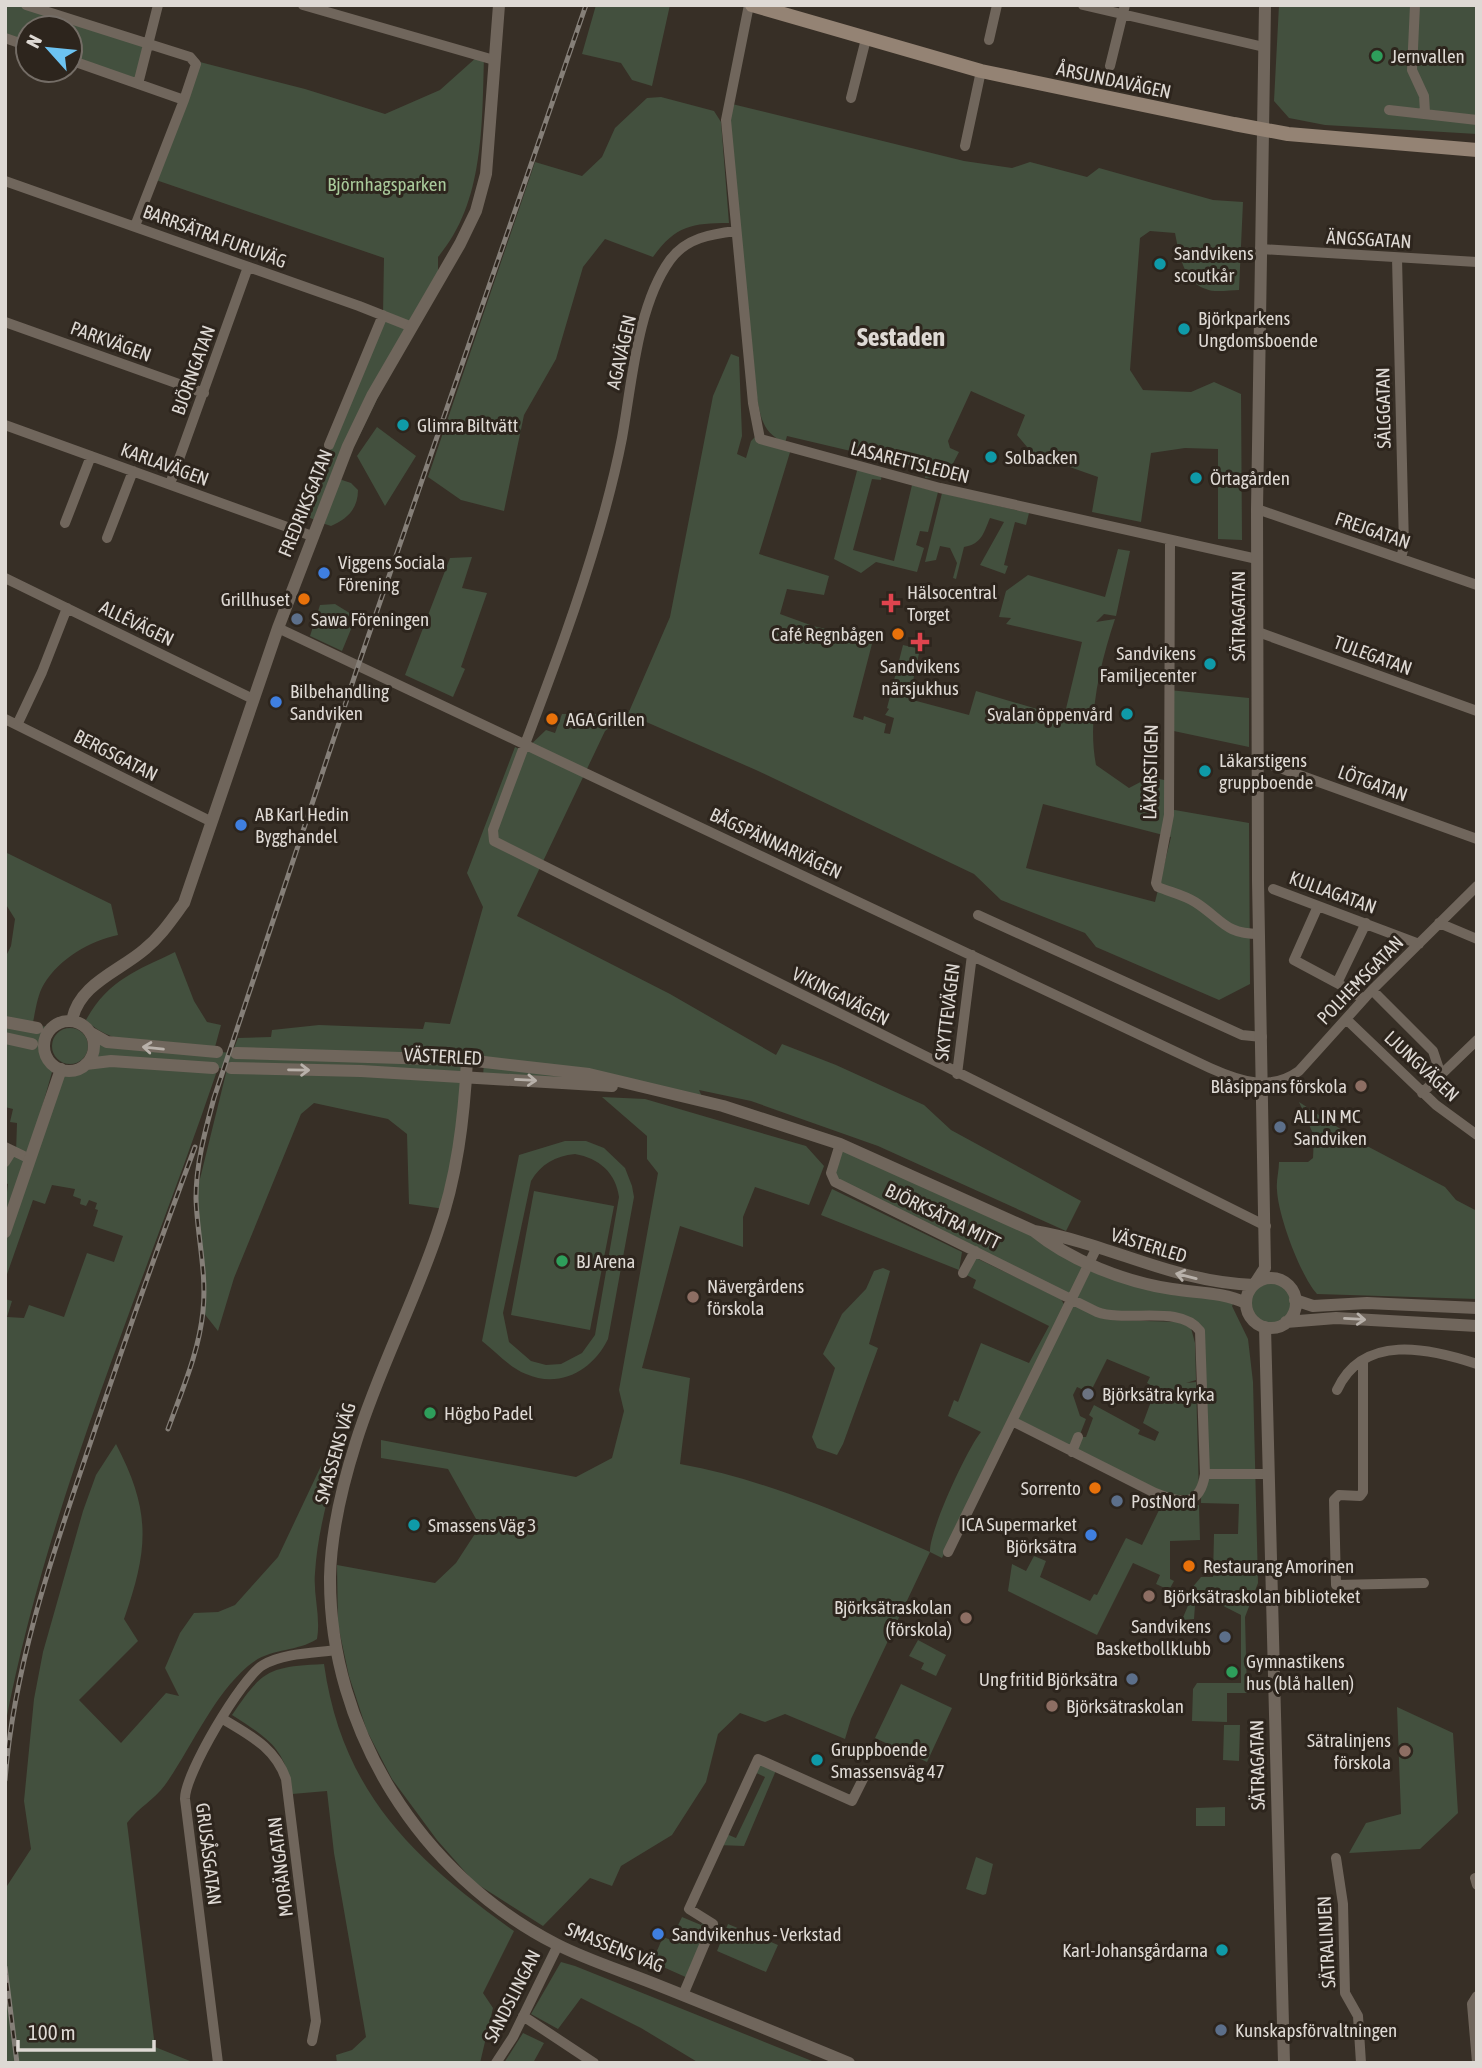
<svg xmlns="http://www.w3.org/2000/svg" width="1482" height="2068" viewBox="0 0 1482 2068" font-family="'Asap Condensed',sans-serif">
<rect width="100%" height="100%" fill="#372f26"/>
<path fill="#43503e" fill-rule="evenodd" d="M5 5H26L150 45 138 84 70 59V28H28V43L5 37Z
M596 5H670L652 86 632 80 621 63 582 54Z
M1279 5H1477V134L1325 125 1289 118 1274 101Z
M478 56 484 57C482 125 484 203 438 257V281L412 327 318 521 305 516 329 445 383 315 384 258 153 179 196 61 305 89 385 114 440 90Z
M661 97 714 111 721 122 729 223C692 223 675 226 653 257L605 239 583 267 556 359 524 415 504 511 461 500 428 477 535 162 582 176 602 157 615 128 647 98Z
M732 104 964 161 1012 168 1030 162 1087 177 1099 168 1213 200 1243 202 1239 290C1230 290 1214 293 1206 289 1183 282 1179 253 1175 233L1150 231 1140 238 1130 370 1143 390 1191 392 1214 382 1241 394 1242 540 1218 539V449L1185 448 1151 453 1141 522 1092 512 1098 477 1033 454 1017 435 1025 415 971 391 948 441 950 448 959 452 947 475 925 478 927 469 787 436 785 443C763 433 761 419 757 398L730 125Z
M731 354 739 357 742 436 737 454 746 458 751 441 757 435 791 449 759 554 829 576 824 595 787 589 780 614 813 626 873 640 853 717 863 720 864 716 886 724 884 733 890 734 894 718 885 715 889 709 887 708 903 645 920 649 909 699 969 715 976 691 1064 717 1082 642 1006 624 1011 618 999 617 1006 591 1028 575 1105 597 1118 549 1130 551 1116 616 1104 614 1096 622 1115 619C1100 664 1087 718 1096 765L1129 788 1150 777 1169 781V809L1249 823 1250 984 1219 1000 1096 947 1085 933 1001 900 974 874 756 770 628 714 605 731 517 916 670 994 776 1055 782 1044 836 1065 924 1105 951 1130 1081 1201 1066 1231 878 1146 751 1101 699 1090 704 1101 653 1089 483 1077 484 1061 467 1060 445 1209 409 1204 407 1134 388 1119 314 1103 301 1114 234 1278 218 1331 203 1312 205 1274 196 1195 227 1069 218 1068C144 1286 48 1499 5 1726V1299L12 1301 7 1317 24 1318 29 1305 64 1317 87 1253 114 1262 123 1236 93 1226 98 1210 95 1209 97 1203 89 1200 86 1206 80 1204 81 1199 73 1196 75 1189 52 1185 45 1204 33 1200 5 1280V1232L12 1210 5 1208 8 1184 5 1183V1147L16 1153 17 1123 10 1122 13 1109 5 1107V958L11 946 15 919 5 903V852L111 904 118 935C90 941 60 958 44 984 37 995 35 1014 32 1027L54 1026C43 1039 42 1053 54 1065L35 1132 61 1069C80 1074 95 1061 94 1041L232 1053 238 1038 271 1037 272 1030 319 1025 423 1029 425 1022 450 1024 483 907 467 873 515 747 524 751 546 730 555 733 562 714H628L670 617 713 396ZM1043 804 1171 837 1155 902 1026 868Z
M377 427 416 456 385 506 357 456Z
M858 467 882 473 881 480 872 479 853 550 894 561 912 485 938 492 928 532 920 531 916 545 924 548 917 572 876 562 861 573 834 559Z
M339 479 351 483 358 490C358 509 347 519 331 526L322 523Z
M942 493 1029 513 1026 525 1015 522 1004 565 1008 566 1005 574 980 565 1004 522 990 518C984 532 982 544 964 547L956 579 953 578 957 563 950 548 940 546 936 560 925 562Z
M472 557 462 588 487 593 461 667 465 669 453 697 405 675 450 558Z
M335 604 356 617 342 651 310 636 320 605Z
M1169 690 1249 698V747L1169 730Z
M175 952 194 1001 207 1022 221 1025 215 1047C174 1044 116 1051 86 1020 108 980 136 971 175 952Z
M52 1046a18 18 0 1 1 36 0a18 18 0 1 1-36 0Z
M602 1097 645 1099 806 1146 824 1166 809 1205 755 1187 743 1217V1247L680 1226 642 1368 690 1378 680 1464C768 1480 848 1516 930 1552 929 1531 967 1449 981 1432L948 1416 954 1400 958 1402 981 1343 1029 1363 1049 1326 973 1288 976 1280 963 1273 972 1256 1061 1299 1065 1306 942 1558 930 1552 851 1719 845 1739 785 1714 765 1722 740 1713 718 1734 706 1782 672 1835 621 1866 612 1886 590 1878 543 1926 474 1882 437 1840 392 1779 367 1731 349 1676 338 1625 337 1565 435 1583 456 1563 480 1526 448 1469 381 1458V1440L576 1477 612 1458 624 1411 619 1390 658 1173 647 1159V1136Z
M1299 1102 1365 1145 1445 1187 1456 1200 1477 1211V1299L1317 1294C1300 1275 1278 1215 1277 1190 1276 1181 1279 1171 1279 1162H1308L1313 1158 1314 1136Z
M565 1141H586L604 1148 625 1168 632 1186 634 1197 608 1339C593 1370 560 1389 526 1374 509 1367 496 1352 482 1341L519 1155ZM575 1154C599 1158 616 1173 619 1197L595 1335 582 1353 561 1364 546 1365 531 1361 509 1342 503 1313 531 1181C541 1164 555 1156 575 1154Z
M840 1144 1109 1271 1236 1298 1232 1306 1248 1339 1253 1382 1258 1583 1245 1617 1247 1693H1227V1722L1192 1721 1193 1689 1197 1683H1241V1615L1196 1592 1194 1619 1182 1620 1194 1591 1191 1589 1201 1577H1213L1214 1534H1238L1239 1504 1201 1503 1204 1336 1192 1321 1115 1317 831 1178Z
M832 1189 962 1252 959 1270 821 1215Z
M534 1191 614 1206 590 1330 511 1315Z
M883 1268 890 1271 869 1344 878 1348 843 1444 837 1455 817 1448 812 1437 835 1368 823 1354 842 1314 866 1289 874 1271Z
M1246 1303a25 25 0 1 1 50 0a25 25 0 1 1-50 0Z
M1070 1303 1112 1320 1181 1322 1191 1328 1195 1343 1196 1380 1186 1383 1196 1382 1199 1496 1178 1500 1012 1421ZM1107 1359 1150 1377 1147 1383 1156 1388 1143 1423 1159 1432 1155 1441 1138 1434 1140 1430 1094 1405 1089 1415 1093 1418 1086 1437H1079L1086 1419 1080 1416 1073 1395 1077 1387 1090 1393Z
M116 1444C151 1511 149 1548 124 1619L138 1641 79 1700 121 1743 166 1693 179 1696 165 1668 180 1633 194 1613 218 1612 235 1605 278 1557 321 1466 334 1475C325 1507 317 1540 315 1573 313 1595 321 1617 317 1639 295 1653 270 1647 248 1666 212 1697 192 1747 165 1785 155 1799 138 1808 127 1823L155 2047 195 2063H5V1889L31 1849 24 1801 34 1699 43 1652 83 1511 96 1475Z
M1199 1505 1200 1540 1170 1541V1579L1174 1581 1169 1590 1156 1584 1160 1575 1133 1563 1097 1635 1008 1591 1012 1564 1026 1571 1034 1556 1046 1561 1040 1577 1090 1601 1094 1594 1097 1595 1126 1538 1142 1545 1161 1506Z
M918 1640 946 1655 936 1676 921 1669 924 1663 909 1656Z
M324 1664C342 1792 413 1859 514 1931L483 1993 493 2008 480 2063H337L336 2055 352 2050 366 2037 334 1853 327 1791 292 1794C286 1748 269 1739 232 1715 263 1669 269 1667 324 1664Z
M901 1684 952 1708 927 1762 875 1738Z
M1397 1707 1453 1733 1458 1813 1420 1849 1349 1853 1366 1823 1401 1814Z
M1224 1725H1240L1239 1761 1223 1760Z
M769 1764 777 1768 744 1846 718 1845 724 1833 736 1838 765 1777 752 1771 754 1767Z
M1225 1807V1826H1196V1808Z
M976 1857 993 1864 986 1894 983 1895 966 1889Z
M682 1917 701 1925 705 1919 713 1924 690 1979 652 1962 663 1937 671 1940Z
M728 1924 778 1945 766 1972 717 1951Z
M561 1962 575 1966 817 2063H699L641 2028 581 1998 558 2029 531 2014Z
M523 2033 544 2043 533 2063H504Z"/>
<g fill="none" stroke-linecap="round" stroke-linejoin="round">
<path stroke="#70665c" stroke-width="10" d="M26 5 190 57 196 64 184 100 70 60
M303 5 494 60
M749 5 726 120 753 403 760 439 940 488 1257 559
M1083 5 1264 47
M1415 5 1412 70 1424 96 1425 112
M5 38 28 46
M989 40 997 5
M1110 66 1125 5
M138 84 158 5
M851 98 866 39
M1389 110 1477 120
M965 146 981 71
M5 181 359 306 412 327
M135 226 184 100
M736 231C711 234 686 238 670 260 637 306 632 383 622 438 616 469 608 500 599 531 570 632 529 731 493 830L494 841 1266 1226
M1260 249 1477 262
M1397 258 1404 546 1401 558
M5 322 204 393
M5 425 312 536
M329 445 383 315
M170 484 248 267
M1257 509 1477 585
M65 523 91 456
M107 538 133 471
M1170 541 1169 815 1156 883 1158 887C1170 892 1184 895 1195 902 1222 919 1224 934 1259 934
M5 578 253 699
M278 628 1210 1068C1239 1081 1270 1092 1299 1071L1372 990 1477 886
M1258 632 1477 711
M5 719 212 822
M17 725 42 672 67 608
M1258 760 1477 839
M1273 889 1419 944
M1318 906 1294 960 1337 983 1366 923
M978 915 1242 1035 1262 1037
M1439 923 1477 939
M1337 983 1364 999
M1372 990 1433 1051 1441 1075
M1346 1019 1436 1105 1477 1135
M957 1074 972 955
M1422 1093 1477 1040
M840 1144 831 1173 835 1182 1097 1312C1127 1323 1180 1304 1200 1331L1205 1474C1200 1507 1182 1504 1155 1493L1012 1421
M5 1147 30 1159
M5 1162 12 1151
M963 1273 975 1251
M1363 1360V1492L1360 1496 1339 1495 1334 1500 1336 1585 1424 1583
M1337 1390C1363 1333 1429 1348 1477 1364
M1072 1452 1078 1437
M1205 1474H1269
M948 1552 1096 1249
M223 1719C249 1735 275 1747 286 1779L316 2021 312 2041
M1336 1858 1343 1904 1345 1993 1358 2016 1361 2063
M1475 1878 1477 1885
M683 1995 713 1924 689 1909 758 1759 852 1801 864 1777
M1477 1996 1472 2004 1477 2062
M523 2016 594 2063
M218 2063 185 1799C184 1775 242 1677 263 1665 283 1653 314 1653 337 1650
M496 2063 513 2037 558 1945"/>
<path stroke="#70665c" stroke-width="12" d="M72 1021C78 984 120 971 145 949 161 936 172 919 184 903L278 628 348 446 372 396 460 244 476 211 486 174 499 5
M44 1046a25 25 0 1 1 50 0a25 25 0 1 1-50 0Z
M5 1022 37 1028
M91 1033 107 1042 217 1052
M5 1038 32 1044
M236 1053 467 1060 589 1074 723 1106 840 1144 1034 1231C1071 1261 1125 1282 1172 1289 1197 1293 1223 1292 1246 1303
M467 1060C464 1119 457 1178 437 1234 413 1305 378 1371 356 1442 342 1486 331 1531 330 1577 329 1730 421 1875 556 1944 589 1961 626 1972 660 1986 723 2011 786 2037 849 2063
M86 1064 111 1061 213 1068
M231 1068 361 1071 612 1086
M1034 1231C1111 1244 1172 1282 1254 1285L1265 1268 1258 881 1257 509 1265 5
M5 1232 61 1069
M1246 1303a25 25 0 1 1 50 0a25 25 0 1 1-50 0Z
M1295 1300 1313 1306 1367 1303 1477 1308
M1286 1322 1336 1318 1477 1326
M1265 1327 1284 2063"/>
<path stroke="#948374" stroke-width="14" d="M752 5 981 71 1234 124 1288 134 1477 150"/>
<defs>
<path id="rail" d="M168 1429C182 1390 199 1352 203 1311 207 1272 197 1236 196 1198 196 1164 205 1131 214 1098L358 666 586 5
M5 1780C14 1665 52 1556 89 1447 123 1346 158 1246 195 1147
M5 1967 17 2063"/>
</defs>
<use href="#rail" stroke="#857f78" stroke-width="5"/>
<use href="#rail" stroke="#2d251d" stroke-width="2.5" stroke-dasharray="8" stroke-linecap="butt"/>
</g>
<defs><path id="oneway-shaft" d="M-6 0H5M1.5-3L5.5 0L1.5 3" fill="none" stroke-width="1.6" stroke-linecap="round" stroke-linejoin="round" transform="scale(1.75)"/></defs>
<g stroke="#b8b1aa">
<use href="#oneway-shaft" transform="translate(153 1048) rotate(-174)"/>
<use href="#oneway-shaft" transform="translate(299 1070) rotate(1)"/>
<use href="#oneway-shaft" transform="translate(526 1080) rotate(3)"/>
<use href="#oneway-shaft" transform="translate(1186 1276) rotate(-166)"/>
<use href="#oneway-shaft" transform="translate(1355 1319) rotate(3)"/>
</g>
<g fill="#2e9e5b" stroke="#2d251d" stroke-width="2.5">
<circle cx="1377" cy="56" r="7"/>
<circle cx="562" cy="1261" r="7"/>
<circle cx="430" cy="1413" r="7"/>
<circle cx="1232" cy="1672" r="7"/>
</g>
<g fill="#0f9aa8" stroke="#2d251d" stroke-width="2.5">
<circle cx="1160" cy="264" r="7"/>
<circle cx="1184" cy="329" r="7"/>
<circle cx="403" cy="425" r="7"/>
<circle cx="991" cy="457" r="7"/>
<circle cx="1196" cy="478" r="7"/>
<circle cx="1210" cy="664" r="7"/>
<circle cx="1127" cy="714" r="7"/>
<circle cx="1205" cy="771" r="7"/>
<circle cx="414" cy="1525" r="7"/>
<circle cx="817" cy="1760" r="7"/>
<circle cx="1222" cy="1950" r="7"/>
</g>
<g fill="#3f7fe0" stroke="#2d251d" stroke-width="2.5">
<circle cx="324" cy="573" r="7"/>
<circle cx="276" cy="702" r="7"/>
<circle cx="241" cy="825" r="7"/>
<circle cx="1091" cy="1535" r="7"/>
<circle cx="658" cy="1934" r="7"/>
</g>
<g fill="#e8710a" stroke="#2d251d" stroke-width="2.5">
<circle cx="304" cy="599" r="7"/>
<circle cx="898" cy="634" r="7"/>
<circle cx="552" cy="719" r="7"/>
<circle cx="1095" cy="1488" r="7"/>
<circle cx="1189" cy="1566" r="7"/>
</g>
<g fill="#e0444e" stroke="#2d251d" stroke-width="2.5">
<path d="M887.5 592.5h7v7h7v7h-7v7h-7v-7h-7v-7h7z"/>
<path d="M916.5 631.5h7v7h7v7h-7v7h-7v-7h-7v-7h7z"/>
</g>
<g fill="#5c6f8a" stroke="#2d251d" stroke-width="2.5">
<circle cx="297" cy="619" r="7"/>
<circle cx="1280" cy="1127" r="7"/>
<circle cx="1117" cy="1501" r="7"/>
<circle cx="1225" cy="1637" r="7"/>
<circle cx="1132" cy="1679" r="7"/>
<circle cx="1221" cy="2030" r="7"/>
</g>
<g fill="#8d6e63" stroke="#2d251d" stroke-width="2.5">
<circle cx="1361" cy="1086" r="7"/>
<circle cx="693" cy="1297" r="7"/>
<circle cx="1149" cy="1596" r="7"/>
<circle cx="966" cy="1618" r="7"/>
<circle cx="1052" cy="1706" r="7"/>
<circle cx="1405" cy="1751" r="7"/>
</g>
<circle fill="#6b7280" stroke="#2d251d" stroke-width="2.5" cx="1088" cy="1394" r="7"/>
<g text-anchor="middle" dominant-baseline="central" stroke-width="6" stroke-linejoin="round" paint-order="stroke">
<g font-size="19" fill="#ded9d4" stroke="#2d251d" text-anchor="start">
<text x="1391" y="56">Jernvallen</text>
<text x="1174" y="253">Sandvikens<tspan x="1174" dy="22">scoutkår</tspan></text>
<text x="1198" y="318">Björkparkens<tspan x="1198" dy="22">Ungdomsboende</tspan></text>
<text x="417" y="425">Glimra Biltvätt</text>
<text x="1005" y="457">Solbacken</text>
<text x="1210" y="478">Örtagården</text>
<text x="338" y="562">Viggens Sociala<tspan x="338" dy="22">Förening</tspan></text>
<text x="907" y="592">Hälsocentral<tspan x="907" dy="22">Torget</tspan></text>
<text x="290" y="599" text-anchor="end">Grillhuset</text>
<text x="311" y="619">Sawa Föreningen</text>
<text x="884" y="634" text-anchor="end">Café Regnbågen</text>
<text x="1196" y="653" text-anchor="end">Sandvikens<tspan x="1196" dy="22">Familjecenter</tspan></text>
<text x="920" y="666" text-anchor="middle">Sandvikens<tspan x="920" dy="22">närsjukhus</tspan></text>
<text x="290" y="691">Bilbehandling<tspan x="290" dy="22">Sandviken</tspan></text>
<text x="1113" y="714" text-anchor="end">Svalan öppenvård</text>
<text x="566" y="719">AGA Grillen</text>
<text x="1219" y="760">Läkarstigens<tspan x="1219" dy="22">gruppboende</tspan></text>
<text x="255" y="814">AB Karl Hedin<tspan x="255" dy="22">Bygghandel</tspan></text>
<text x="1347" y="1086" text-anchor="end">Blåsippans förskola</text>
<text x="1294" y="1116">ALL IN MC<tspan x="1294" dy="22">Sandviken</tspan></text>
<text x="576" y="1261">BJ Arena</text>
<text x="707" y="1286">Nävergårdens<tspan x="707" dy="22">förskola</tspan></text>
<text x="1102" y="1394">Björksätra kyrka</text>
<text x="444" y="1413">Högbo Padel</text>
<text x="1081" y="1488" text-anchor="end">Sorrento</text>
<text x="1131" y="1501">PostNord</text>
<text x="1077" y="1524" text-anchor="end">ICA Supermarket<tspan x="1077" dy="22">Björksätra</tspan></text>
<text x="428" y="1525">Smassens Väg 3</text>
<text x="1203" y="1566">Restaurang Amorinen</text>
<text x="1163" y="1596">Björksätraskolan biblioteket</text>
<text x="952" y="1607" text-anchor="end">Björksätraskolan<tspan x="952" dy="22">(förskola)</tspan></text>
<text x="1211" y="1626" text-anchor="end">Sandvikens<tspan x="1211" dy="22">Basketbollklubb</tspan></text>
<text x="1246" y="1661">Gymnastikens<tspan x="1246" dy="22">hus (blå hallen)</tspan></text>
<text x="1118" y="1679" text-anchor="end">Ung fritid Björksätra</text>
<text x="1066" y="1706">Björksätraskolan</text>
<text x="1391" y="1740" text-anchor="end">Sätralinjens<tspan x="1391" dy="22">förskola</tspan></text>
<text x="831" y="1749">Gruppboende<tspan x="831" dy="22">Smassensväg 47</tspan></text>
<text x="672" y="1934">Sandvikenhus - Verkstad</text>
<text x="1208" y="1950" text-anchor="end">Karl-Johansgårdarna</text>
<text x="1235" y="2030">Kunskapsförvaltningen</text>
</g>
<g font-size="19" fill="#ded9d4" stroke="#2d251d">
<text transform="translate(1114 80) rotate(12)">ÅRSUNDAVÄGEN</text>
<text transform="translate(215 236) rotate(20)">BARRSÄTRA FURUVÄG</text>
<text transform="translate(1369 239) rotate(3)">ÄNGSGATAN</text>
<text transform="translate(111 341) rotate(20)">PARKVÄGEN</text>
<text transform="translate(621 352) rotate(-77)">AGAVÄGEN</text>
<text transform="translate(193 370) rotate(-70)">BJÖRNGATAN</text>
<text transform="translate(1383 408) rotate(-91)">SÄLGGATAN</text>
<text transform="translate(910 462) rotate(14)">LASARETTSLEDEN</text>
<text transform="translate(165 464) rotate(20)">KARLAVÄGEN</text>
<text transform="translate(305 503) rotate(-68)">FREDRIKSGATAN</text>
<text transform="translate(1373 530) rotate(19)">FREJGATAN</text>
<text transform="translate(1238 616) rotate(-90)">SÄTRAGATAN</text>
<text transform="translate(137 623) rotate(26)">ALLÉVÄGEN</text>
<text transform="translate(1373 655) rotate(20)">TULEGATAN</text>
<text transform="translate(116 755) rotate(27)">BERGSGATAN</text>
<text transform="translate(1150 772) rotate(-89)">LÄKARSTIGEN</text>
<text transform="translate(1373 783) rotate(20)">LÖTGATAN</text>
<text transform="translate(776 843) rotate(25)">BÅGSPÄNNARVÄGEN</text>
<text transform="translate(1333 892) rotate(20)">KULLAGATAN</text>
<text transform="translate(1360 980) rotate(-46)">POLHEMSGATAN</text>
<text transform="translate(841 996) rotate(27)">VIKINGAVÄGEN</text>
<text transform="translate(947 1012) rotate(-83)">SKYTTEVÄGEN</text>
<text transform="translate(443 1056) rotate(3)">VÄSTERLED</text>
<text transform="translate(1422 1066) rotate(43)">LJUNGVÄGEN</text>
<text transform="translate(943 1216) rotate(26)">BJÖRKSÄTRA MITT</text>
<text transform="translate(1149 1245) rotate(17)">VÄSTERLED</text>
<text transform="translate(335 1453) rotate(-74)">SMASSENS VÄG</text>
<text transform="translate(1257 1765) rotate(-91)">SÄTRAGATAN</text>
<text transform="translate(209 1854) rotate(83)">GRUSÅSGATAN</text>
<text transform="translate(280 1867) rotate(-97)">MORÄNGATAN</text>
<text transform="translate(1326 1942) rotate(-93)">SÄTRALINJEN</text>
<text transform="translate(615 1947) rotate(22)">SMASSENS VÄG</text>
<text transform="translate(512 1996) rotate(-63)">SANDSLINGAN</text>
</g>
<g font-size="19" fill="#a9ca9b" stroke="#2d251d">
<text x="387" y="184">Björnhagsparken</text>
</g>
<g font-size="26" font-weight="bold" fill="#ded9d4" stroke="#2d251d">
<text x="901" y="337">Sestaden</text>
</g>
</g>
<rect width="1482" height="2068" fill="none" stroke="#ded9d4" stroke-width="14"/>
<g transform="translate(49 49) rotate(297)"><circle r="33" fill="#2d251d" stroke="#746d66" stroke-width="2"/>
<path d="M0-5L12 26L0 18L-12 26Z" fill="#6cc3f2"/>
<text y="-10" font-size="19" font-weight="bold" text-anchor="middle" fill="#ded9d4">N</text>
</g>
<path d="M18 2040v10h136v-10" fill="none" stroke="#ded9d4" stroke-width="3.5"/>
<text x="28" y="2040" font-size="21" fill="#ded9d4" stroke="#2d251d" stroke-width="5" paint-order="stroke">100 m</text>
</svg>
